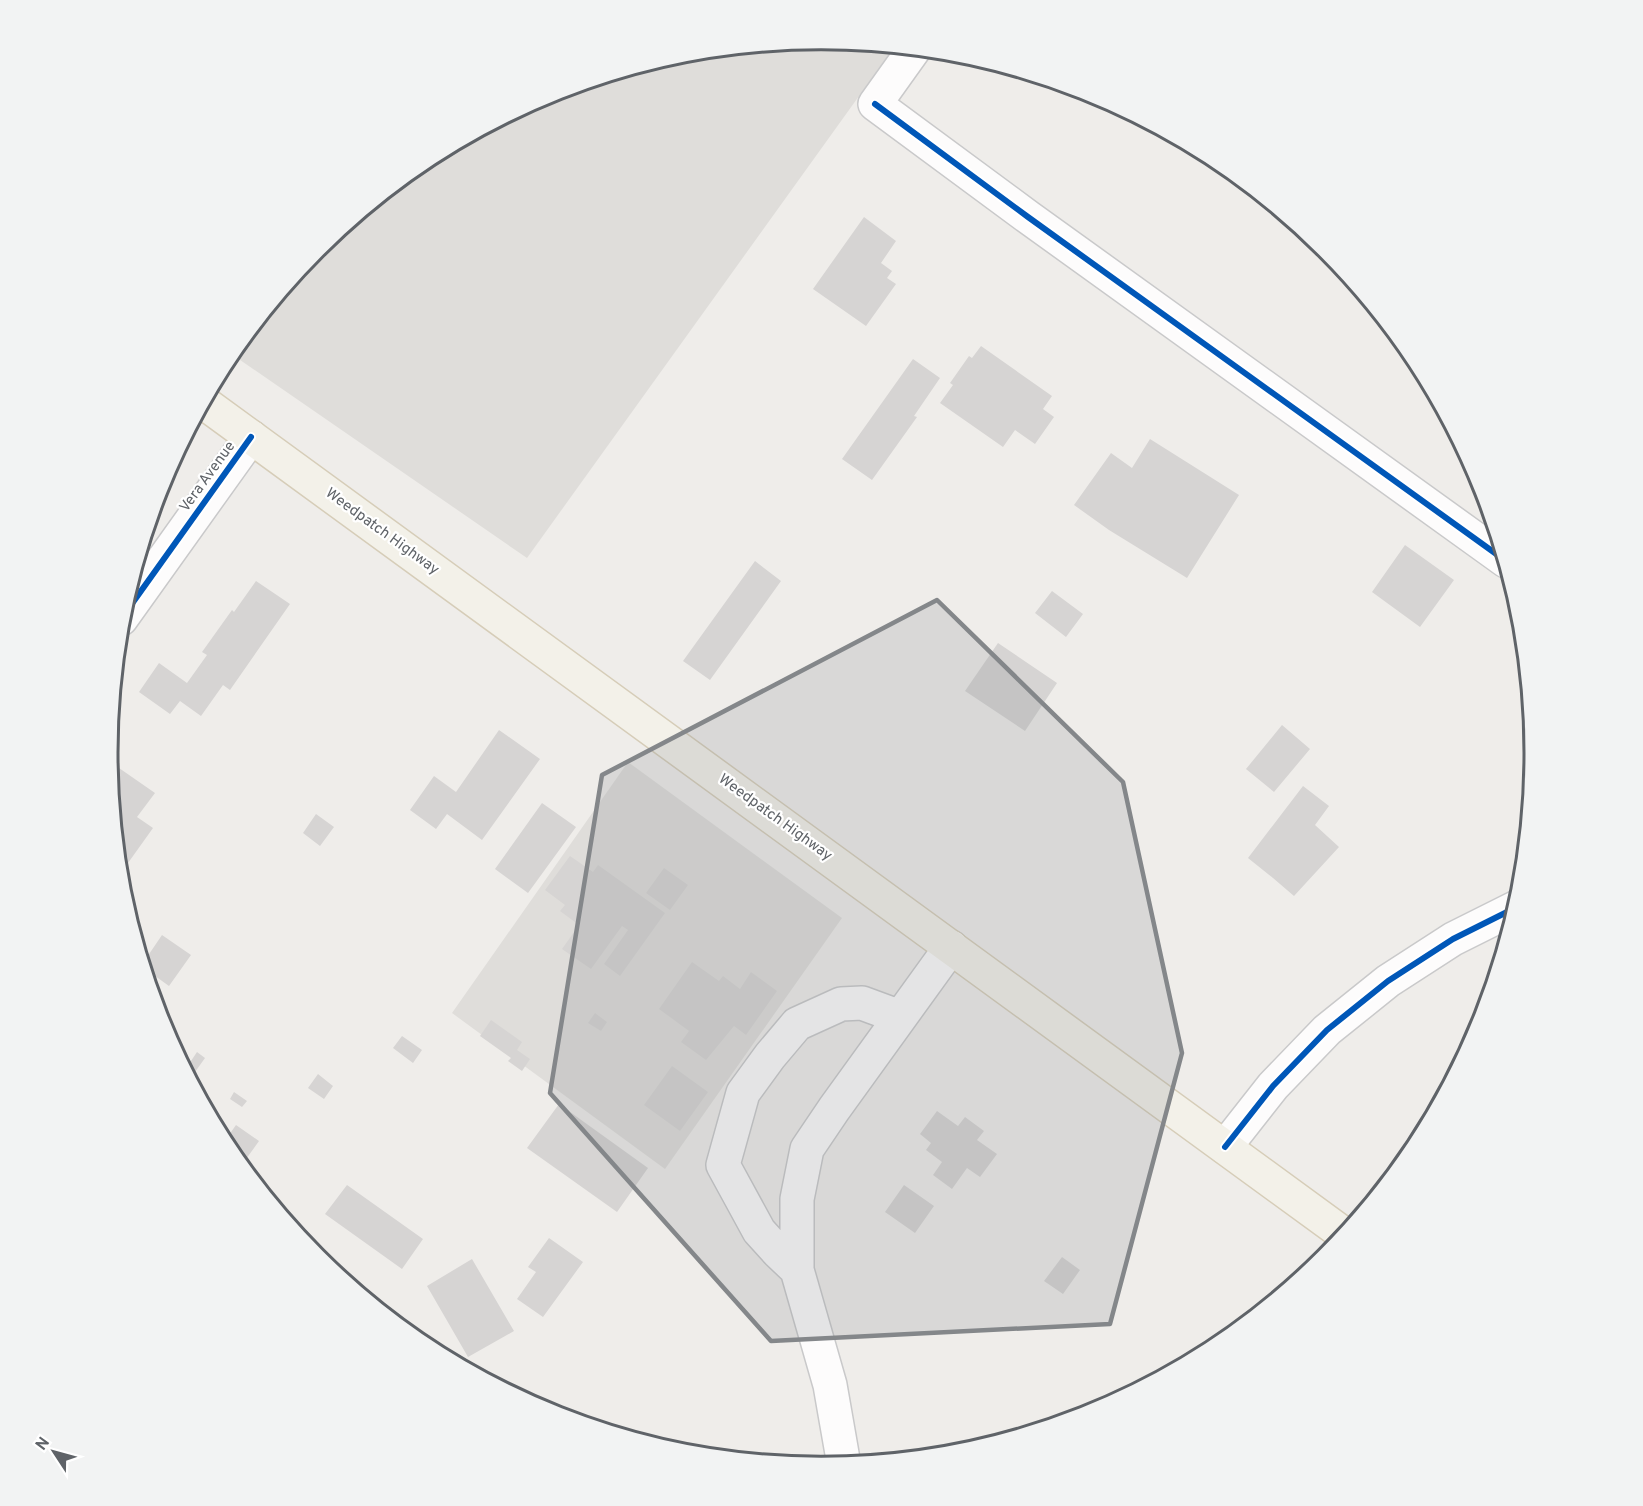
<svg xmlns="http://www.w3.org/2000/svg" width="1643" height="1506" viewBox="0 0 1643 1506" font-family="Overpass,sans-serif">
<rect width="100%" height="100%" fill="#efedea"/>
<path fill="#dfddda" d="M822 39 895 46 527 558 230 353 317 248 425 159 549 93 683 53Z
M628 762 842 918 665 1169 452 1013Z"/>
<path fill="#d6d4d3" d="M864 217 896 241 881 263 892 271 887 278 896 284 866 326 813 289Z
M981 346 1052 396 1043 409 1054 417 1035 444 1015 430 1003 447 940 403 953 385 950 383 969 356 972 358Z
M913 359 940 378 914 416 917 417 872 480 842 459Z
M1150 439 1239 495 1187 578 1109 530 1074 505 1111 453 1132 468Z
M1405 545 1454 580 1420 627 1372 592Z
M755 561 781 581 710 680 683 661Z
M256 581 290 604 230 690 223 685 201 716 180 701 170 714 139 692 159 663 187 683 207 655 202 652 232 610 234 612Z
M1052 591 1083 614 1066 637 1035 613Z
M998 643 1057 683 1025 731 965 691Z
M1282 725 1310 749 1274 792 1246 769Z
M499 730 540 759 482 840 447 814 436 829 410 810 434 776 456 792Z
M119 768 155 793 137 817 153 828 128 863 118 855 110 780Z
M1303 786 1329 806 1315 825 1339 847 1294 896 1273 878 1248 858Z
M542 803 576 827 528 893 495 869Z
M316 814 334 827 320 846 303 833Z
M570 856 593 872 598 865 665 913 620 976 604 964 628 930 622 926 591 969 562 949 579 925 560 911 565 905 545 890Z
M664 868 688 885 670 910 646 893Z
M162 935 191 955 169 986 144 968 143 963Z
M692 962 719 981 723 976 740 989 751 972 777 991 746 1035 734 1026 706 1060 681 1042 689 1031 659 1009Z
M595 1013 607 1022 601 1031 588 1023Z
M491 1020 522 1042 517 1050 530 1059 522 1071 508 1061 511 1058 480 1036Z
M402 1036 422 1050 413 1063 393 1048Z
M197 1052 205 1058 190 1079 185 1070Z
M672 1066 708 1092 680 1131 644 1105Z
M318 1074 333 1086 324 1099 308 1088Z
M234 1092 247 1101 242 1107 230 1099Z
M559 1104 648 1168 617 1212 527 1148Z
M937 1111 958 1126 965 1117 984 1131 977 1140 997 1154 980 1177 967 1168 952 1189 933 1175 942 1162 926 1150 931 1143 920 1134Z
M236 1125 259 1141 241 1166 228 1149 224 1142Z
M347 1185 423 1239 402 1269 325 1214Z
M904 1185 934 1206 915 1233 885 1212Z
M549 1238 583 1262 543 1317 517 1299 536 1272 528 1267Z
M1062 1257 1080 1270 1063 1294 1044 1281Z
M472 1259 514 1331 468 1357 427 1286Z"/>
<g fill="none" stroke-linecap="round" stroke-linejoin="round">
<defs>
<path id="minor" d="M915 48 875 104 1028 217 1506 561
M121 619 251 437
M1225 1147 1273 1086 1327 1030 1388 981 1453 939 1517 907
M797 1270 778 1252 759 1231 723 1165 743 1093 770 1056 797 1024 841 1004 862 1003 900 1017
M844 1465 830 1385 797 1270V1199L807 1149 834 1109 951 947"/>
<path id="major" d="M203 402 1345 1235"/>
</defs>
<use href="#minor" stroke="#c9c9ca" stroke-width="36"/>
<use href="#major" stroke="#d6cdb8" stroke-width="36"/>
<use href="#minor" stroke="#fdfcfc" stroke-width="33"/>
<use href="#major" stroke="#f3f1e9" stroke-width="33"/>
<defs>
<path id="cycleway" d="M875 104 1028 217 1506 561
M121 619 251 437
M1225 1147 1273 1086 1327 1030 1388 981 1453 939 1517 907"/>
</defs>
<use href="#cycleway" stroke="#fff" stroke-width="10"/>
<use href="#cycleway" stroke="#0057b8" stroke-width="6"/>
</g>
<path fill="#84878a" fill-opacity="0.2" stroke="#84878a" stroke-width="4.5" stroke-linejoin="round" d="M937 600 1123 782 1182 1053 1110 1324 771 1341 550 1093 602 775Z"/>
<g text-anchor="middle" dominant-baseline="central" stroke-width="4.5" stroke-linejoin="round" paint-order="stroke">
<g font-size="15" fill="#5f6368" stroke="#fff">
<text transform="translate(208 477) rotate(-54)">Vera Avenue</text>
<text transform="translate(382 532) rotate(36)">Weedpatch Highway</text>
<text transform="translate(775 818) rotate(36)">Weedpatch Highway</text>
</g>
</g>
<path d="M0 0H1643V1506H0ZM118 753a703 703 0 1 1 1406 0a703 703 0 1 1-1406 0Z" fill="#f2f3f3" fill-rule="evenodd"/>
<path fill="none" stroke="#5f6368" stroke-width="3" d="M118 753a703 703 0 1 1 1406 0a703 703 0 1 1-1406 0Z"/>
<g transform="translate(54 1452) rotate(306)" stroke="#ffffff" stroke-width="4.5" paint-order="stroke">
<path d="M0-4.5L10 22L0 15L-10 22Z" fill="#5f6368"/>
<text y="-9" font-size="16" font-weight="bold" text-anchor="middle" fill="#5f6368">N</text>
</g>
</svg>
